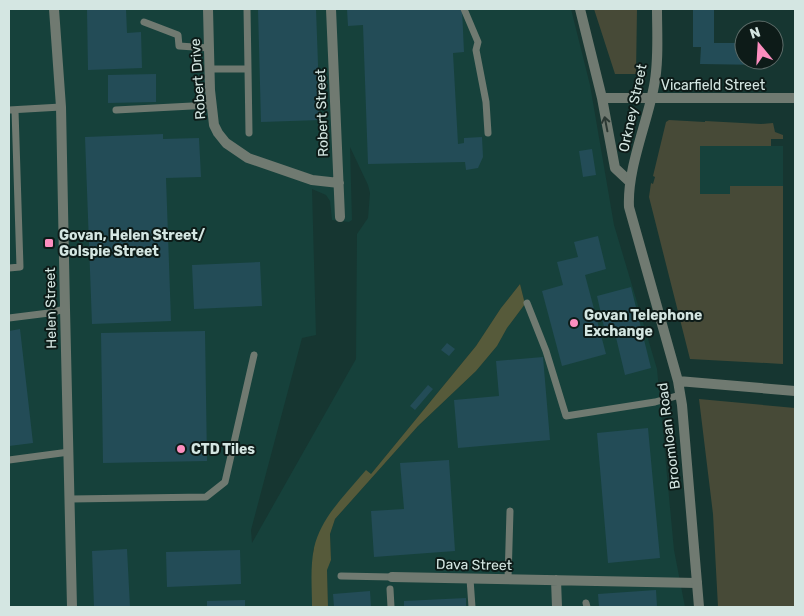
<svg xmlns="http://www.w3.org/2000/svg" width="804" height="616" viewBox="0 0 804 616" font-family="Rubik,sans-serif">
<rect width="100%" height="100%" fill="#163631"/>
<path fill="#16413b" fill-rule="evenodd" d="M9 9H571L590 85 614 225 657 369 674 550 685 607H328L327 569 331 560 330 534 335 519 418 426 476 371 497 346 507 328 525 304 520 284 501 308 476 346 371 474 366 471 313 550 312 607H9ZM350 147 368 185 370 193 368 218 357 234 356 359 252 543 251 530 302 338 316 335 312 189 326 195 330 201 332 220 349 222 352 220Z
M700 146H783V186H730V194H700Z"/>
<path fill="#474a37" d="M594 9H637L636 74H615Z
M669 120 705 122V121L761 124 773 123 775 132 783 135V139H771V146H700V194H730V186H783V364L690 359 649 197 651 183 653 184 655 177 653 176 666 122Z
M699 399 795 408V607H718L713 514Z"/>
<path fill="#565a3a" d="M520 284 525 304 507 328 497 346 476 371 418 426 335 519 330 534 331 560 327 570 328 607H312C312 588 310 567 314 548 321 517 346 494 366 470L371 474 476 346 501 308Z"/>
<path fill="#234c57" d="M87 9H126L127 33 141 32 142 68 88 70Z
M258 9H316L320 120 261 122Z
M347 9H462L464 52 453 53 458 144 464 143V138L482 137 483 157 478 168 466 170 465 162 368 164 363 25 348 26Z
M693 9H714V43H744V60H764V65L700 64 701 47H693Z
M156 74V102L108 103V75Z
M163 134V139L199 138 201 177 166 178 171 321 92 324 85 137Z
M592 149 596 175 583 177 579 151Z
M598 236 606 269 585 275 606 354 562 366 542 291 563 285 557 262 578 257 574 242Z
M260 262 262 306 194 309 192 265Z
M631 287 651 368 625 375 613 325 604 327 597 296Z
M20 329 33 443 9 446V331Z
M205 331 207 461 103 463 101 333Z
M447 343 455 349 449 356 441 350Z
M543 357 550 440 458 448 454 400 499 396 496 361Z
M428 385 433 389 415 410 410 406Z
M648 428 660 558 608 563 597 433Z
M449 460 455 551 374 557 371 511 404 509 400 463Z
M127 549 130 607H94L92 551Z
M240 550 241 584 167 587 166 552Z
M656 590 657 607H599L598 594Z
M370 591 371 607H334L333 594Z
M466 598V607H404V601Z
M245 600V607H207V601Z"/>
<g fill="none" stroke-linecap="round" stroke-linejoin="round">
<path stroke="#707a71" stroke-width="7" d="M464 9 478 42 476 50 486 102 488 133
M144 22 178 35 179 46 209 48
M209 69H248L247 9
M248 69 249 133
M9 110 61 107
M116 110 211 105
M9 268 20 267 15 110
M527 303 546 351 566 416 655 402 680 395
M9 318 49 313 65 309
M9 460 69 452
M71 499 206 497 225 482 254 355
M341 576 392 577
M470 579 472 607
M508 579 510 511
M390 589 391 607
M586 603 587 607"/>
<path stroke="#707a71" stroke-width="10" d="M208 9 210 90 214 125 218 133 226 143 248 158 312 180 339 183
M331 9 340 217
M580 9 602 98 615 168 630 182
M602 98H795
M392 577 697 583
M556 580 557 607"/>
<path stroke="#707a71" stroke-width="10" d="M54 9 61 107 65 309 72 607
M657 9C657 34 659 61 654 86 647 124 627 169 629 207L678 381 682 405 699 607
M678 381 795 391"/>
</g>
<defs><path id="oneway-shaft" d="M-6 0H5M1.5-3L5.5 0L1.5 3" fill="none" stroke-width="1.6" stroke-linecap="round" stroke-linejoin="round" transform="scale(1.25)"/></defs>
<use stroke="#2b3833" href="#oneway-shaft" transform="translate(606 124) rotate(-101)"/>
<g fill="#fd8ebf" stroke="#0d1b18" stroke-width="2">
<rect x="44" y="238" width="10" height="10" rx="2.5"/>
<circle cx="574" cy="323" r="5"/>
<circle cx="181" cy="449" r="5"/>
</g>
<g text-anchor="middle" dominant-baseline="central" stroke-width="4" stroke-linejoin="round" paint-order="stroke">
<g font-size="14" fill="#d4e6e2" stroke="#0d1b18">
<text transform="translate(198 79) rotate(-94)">Robert Drive</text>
<text x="713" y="85">Vicarfield Street</text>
<text transform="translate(633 108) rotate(-78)">Orkney Street</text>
<text transform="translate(322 113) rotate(-92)">Robert Street</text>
<text transform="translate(51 308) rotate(-91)">Helen Street</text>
<text transform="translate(669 436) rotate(-97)">Broomloan Road</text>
<text transform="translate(474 565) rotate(1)">Dava Street</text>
</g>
<g font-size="14" font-weight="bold" fill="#d4e6e2" stroke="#0d1b18" text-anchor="start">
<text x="59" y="235">Govan, Helen Street/<tspan x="59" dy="16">Golspie Street</tspan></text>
<text x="584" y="315">Govan Telephone<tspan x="584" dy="16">Exchange</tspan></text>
<text x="191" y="449">CTD Tiles</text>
</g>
</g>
<rect width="804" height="616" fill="none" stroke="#d4e6e2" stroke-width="20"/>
<g transform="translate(759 45) rotate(342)"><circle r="24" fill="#0d1b18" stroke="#5d6c69"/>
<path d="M0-4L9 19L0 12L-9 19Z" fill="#fd8ebf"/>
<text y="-8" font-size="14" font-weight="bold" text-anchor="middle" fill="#d4e6e2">N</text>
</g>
</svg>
